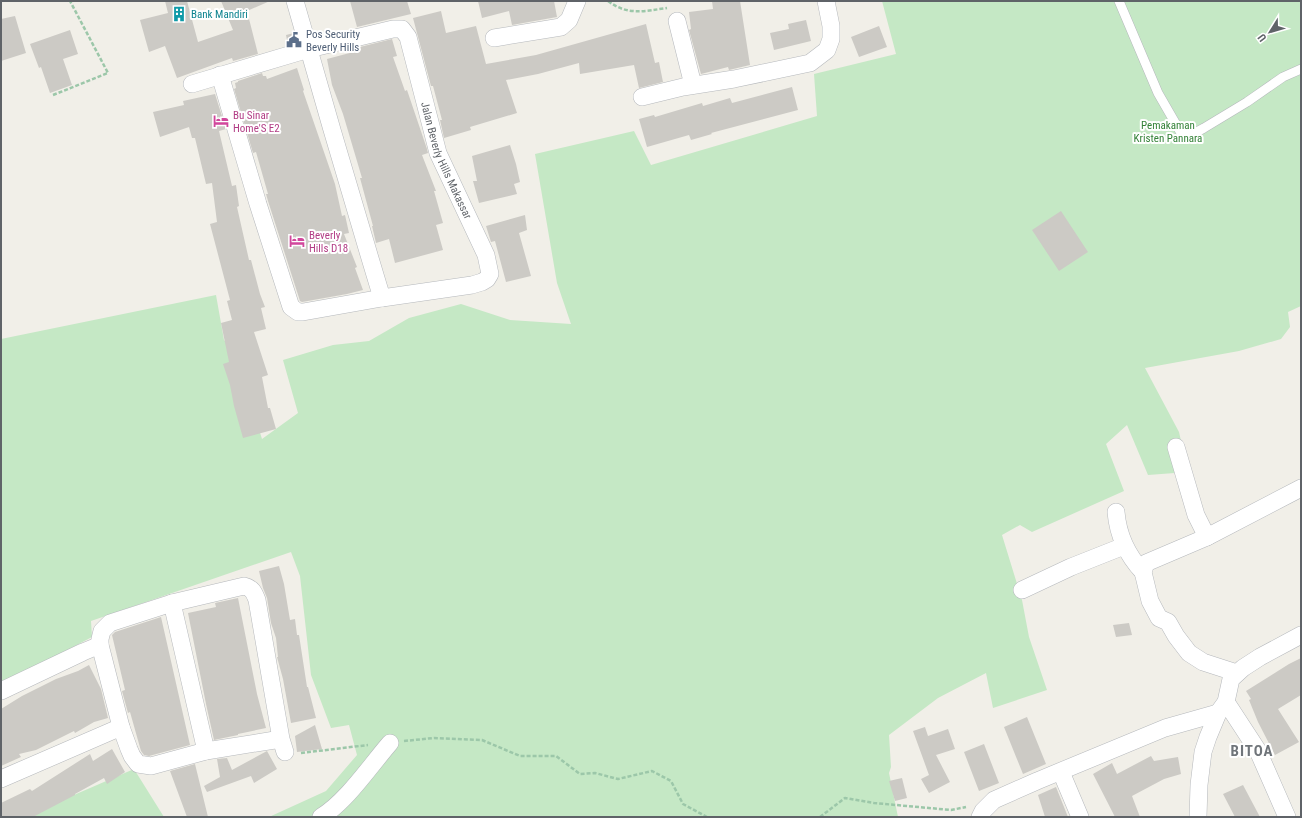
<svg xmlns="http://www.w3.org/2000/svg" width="1302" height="818" viewBox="0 0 1302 818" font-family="'Roboto Condensed',sans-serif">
<rect width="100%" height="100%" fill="#f1efe8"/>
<path fill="#c5e8c5" d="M882 1H1301V306L1288 312 1290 327 1281 339 1239 351 1145 368 1179 432 1188 472 1148 475 1127 425 1106 444 1124 491 1032 532 1020 525 1002 535 1022 600 1029 637 1047 690 993 708 986 673 938 698 889 735 891 767 889 773 898 817H269L326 791 357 755 349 725 331 728 311 675 300 576 291 552 91 621 92 637 1 685V339L216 295 224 340 234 350 262 439 298 413 283 360 333 345 369 341 409 318 461 304 510 320 571 324 557 283 535 154 634 131 651 165 817 116 814 74 896 54Z
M134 769 164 817H23Z"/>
<path fill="#cccac5" d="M165 1H187L198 42 233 30 221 1H270L247 11 258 54 233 61 232 58 177 78 165 46 149 52 140 20 168 13Z
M350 1H407L411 14 357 27Z
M478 1H554L557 17 512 25 509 11 482 18Z
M712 1H740L750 65 729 70 728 67 701 74 689 30 691 29 689 12 713 9Z
M441 11 446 33 476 26 486 64 536 55 646 24 655 63 659 62 663 82 639 88 634 65 580 74 579 63 538 74 506 80 517 113 470 127 471 130 444 138 440 120H442L433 86H431L413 18Z
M15 16 26 53 1 61V19Z
M806 20 811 41 774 50 770 33 789 29 788 24Z
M879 26 887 47 859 57 851 37Z
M70 30 78 54 63 59 72 85 50 93 41 67 39 68 30 44Z
M294 33 296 42 288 45 286 35Z
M392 39 397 56 393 57 405 91 407 90 427 149 428 153 422 155 436 191H434L443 223 436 225 443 250 395 263 389 239 376 243 372 226H373L360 178H362L343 114 332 85 327 59 361 50 360 47Z
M297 68 304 90 303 91 335 184 342 216 345 215 349 233 344 234 357 267 355 268 363 290 347 294 302 302 300 301 268 201 266 194H268L256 152 253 153 234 89 236 88 235 83 238 82V81L262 73 263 76H266L267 79Z
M792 87 798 110 711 133 712 134 691 140 689 135 647 147 639 119 654 115 655 117 702 103 703 106 730 98 732 103Z
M215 94 226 129 219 131 232 186 236 185 239 206 237 207 249 260H251L260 294 265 307 261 308 266 329 254 332 268 375 262 377 268 408H270L276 429 243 438 234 406 230 385 223 364 229 362 221 323 232 320 227 301 230 300 210 224 217 222 212 183 206 184 195 138H192L189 127 160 137 153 112 184 105 183 101Z
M510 145 516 164 520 182 514 184 517 194 479 203 473 181H477L472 156Z
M1061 211 1088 252 1059 271 1032 230Z
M525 215 527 230 519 233 531 276 506 282 495 241 491 242 486 226Z
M279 566 284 584 290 620 295 619 297 635H299L307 687H308L316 718 291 723 283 679 277 657H278L276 638 271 623 267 598 263 588 259 571Z
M238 598 257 694 266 728 238 734V735L214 740 206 704 188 613 216 607 215 603Z
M161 617 190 745 149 756 144 755 141 751 130 712 128 713 122 691 125 690 112 635 115 632Z
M1129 623 1132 635 1116 637 1113 625Z
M1301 658V695L1278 709 1299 742 1275 755 1258 722 1249 700 1251 699 1246 691 1289 664Z
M89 665 101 689 108 718 94 722 75 733 74 731 36 750 19 754 21 757 1 766V709L22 696 56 679 78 671Z
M1027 717 1046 764 1023 774 1004 727Z
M315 725 322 749 297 752 295 736Z
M925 727 928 736 948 729 955 749 936 755 950 782 929 793 921 779 929 775 913 731Z
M984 744 999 783 979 791 964 752Z
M112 749 125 772 107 784 104 778 75 794V795L33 817H1V803L30 789 32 791 90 754 93 761Z
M267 751 277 769 254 783 251 776 207 792 204 786 220 777 217 759 227 758 232 770Z
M1151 756 1154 761 1178 757 1181 774 1164 779 1132 796 1140 817H1115L1093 774 1112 763 1117 774Z
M195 764 208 817H187L170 771Z
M902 778 907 798 895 801 889 781Z
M1243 785 1260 817H1235L1223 794Z
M1056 787 1068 817H1045L1038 795Z"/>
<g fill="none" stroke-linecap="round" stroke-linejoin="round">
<defs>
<path id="lane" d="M1119 1 1158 93 1181 133 1186 135 1193 134 1204 128 1247 102 1283 77 1301 69"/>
<g id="street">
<path d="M677 21 693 85"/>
<path d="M494 38 561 27 569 20 577 1"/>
<path d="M220 75 258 204 291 307 298 312H303L382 298"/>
<path id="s1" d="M192 84 309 49 393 29H402L408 37 438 153 486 255 490 274 487 279 482 282 472 285 382 298C352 199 323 100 295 1"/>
<path d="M642 97 683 87 734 79 810 63 827 50 831 39V26L826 1"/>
<path d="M1176 447 1196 515 1207 537 1301 488"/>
<path d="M1116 512C1118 535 1127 555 1143 572"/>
<path d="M1207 537 1146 563 1143 572 1150 601 1159 618 1168 622 1176 636 1189 653 1203 662 1237 673"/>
<path d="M1022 590 1071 567 1124 546"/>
<path d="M172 603 206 751"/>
<path d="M1 691 83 652 100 645"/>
<path d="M1226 702 1258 751 1287 817"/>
<path d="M281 739 206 751 151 766 138 764 132 756 129 749 121 727 100 645V639L102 631 110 623 172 603 244 586C252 588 254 592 257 600L281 739 285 752"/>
<path d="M1061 772 1080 817"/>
<path d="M1 779 121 727"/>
<path d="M321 817C347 801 370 766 390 743"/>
<path d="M980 817 983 811 994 800 1037 781 1165 728 1218 713"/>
<path d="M1198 817 1199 785 1203 752 1208 737 1218 713 1226 702 1231 679 1243 668 1260 657 1301 635"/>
</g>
</defs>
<use href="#lane" stroke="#b5b8bc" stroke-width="10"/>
<use href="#street" stroke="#b5b8bc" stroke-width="18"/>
<path stroke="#9cc7a9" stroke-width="2.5" stroke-dasharray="4 2" stroke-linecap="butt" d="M608 1C628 16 644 11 667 8
M53 95 108 73 70 1
M404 741 434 738 482 740 520 756H556L580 774 595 773 618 779 652 771 671 781 683 804 707 817
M301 753 368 745
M820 817 845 798 874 803 951 810 966 807"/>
<use href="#lane" stroke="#fff" stroke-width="9"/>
<use href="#street" stroke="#fff" stroke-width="17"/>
</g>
<defs>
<symbol id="building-bare" viewBox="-9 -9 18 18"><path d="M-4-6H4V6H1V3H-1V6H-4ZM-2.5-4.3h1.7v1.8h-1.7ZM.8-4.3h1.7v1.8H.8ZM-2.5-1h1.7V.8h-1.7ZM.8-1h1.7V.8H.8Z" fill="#0f9aa8" stroke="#fff" stroke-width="2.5" paint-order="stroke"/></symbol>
<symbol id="civic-bare" viewBox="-9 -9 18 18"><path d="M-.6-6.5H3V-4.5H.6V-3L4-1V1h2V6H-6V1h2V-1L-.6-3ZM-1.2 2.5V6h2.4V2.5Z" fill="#5c6f8a" stroke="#fff" stroke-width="2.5" paint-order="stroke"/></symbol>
<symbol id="hotel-bare" viewBox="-9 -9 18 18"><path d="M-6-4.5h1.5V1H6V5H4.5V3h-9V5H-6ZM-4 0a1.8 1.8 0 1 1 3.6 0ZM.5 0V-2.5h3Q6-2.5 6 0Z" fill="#d1479c" stroke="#fff" stroke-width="2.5" paint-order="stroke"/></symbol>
</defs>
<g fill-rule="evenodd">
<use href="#building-bare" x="168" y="3" width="22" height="22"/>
<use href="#civic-bare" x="283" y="29" width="22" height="22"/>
<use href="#hotel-bare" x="210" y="110" width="22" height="22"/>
<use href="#hotel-bare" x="286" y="230" width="22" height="22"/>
</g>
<g text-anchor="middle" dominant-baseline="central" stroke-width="4" stroke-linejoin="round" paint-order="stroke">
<g font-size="11" fill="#0d838f" stroke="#fff" text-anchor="start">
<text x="191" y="14">Bank Mandiri</text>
</g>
<g font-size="11" fill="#4e5e75" stroke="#fff" text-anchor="start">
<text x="306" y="34">Pos Security<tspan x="306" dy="13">Beverly Hills</tspan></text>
</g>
<g font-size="11" fill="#b23c85" stroke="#fff" text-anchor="start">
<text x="233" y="115">Bu Sinar<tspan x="233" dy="13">Home'S E2</tspan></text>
<text x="309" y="235">Beverly<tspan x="309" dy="13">Hills D18</tspan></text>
</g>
<g font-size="11" fill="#348238" stroke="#fff">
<text x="1168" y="125">Pemakaman<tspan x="1168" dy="13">Kristen Pannara</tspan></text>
</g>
<g font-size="11" fill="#5f6368" stroke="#fff">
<text stroke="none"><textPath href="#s1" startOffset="357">Jalan Beverly Hills Makassar</textPath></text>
</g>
<g font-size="15" font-weight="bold" letter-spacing="1" fill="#70757a" stroke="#fff">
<text x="1252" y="751">BITOA</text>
</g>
</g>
<rect width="1302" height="818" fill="none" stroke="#5f6368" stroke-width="4"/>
<g transform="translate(1270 32) rotate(233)" stroke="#ffffff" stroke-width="3" paint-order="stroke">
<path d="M0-3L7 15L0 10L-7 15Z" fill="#5f6368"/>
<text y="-6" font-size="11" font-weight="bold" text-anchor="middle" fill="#5f6368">U</text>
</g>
</svg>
